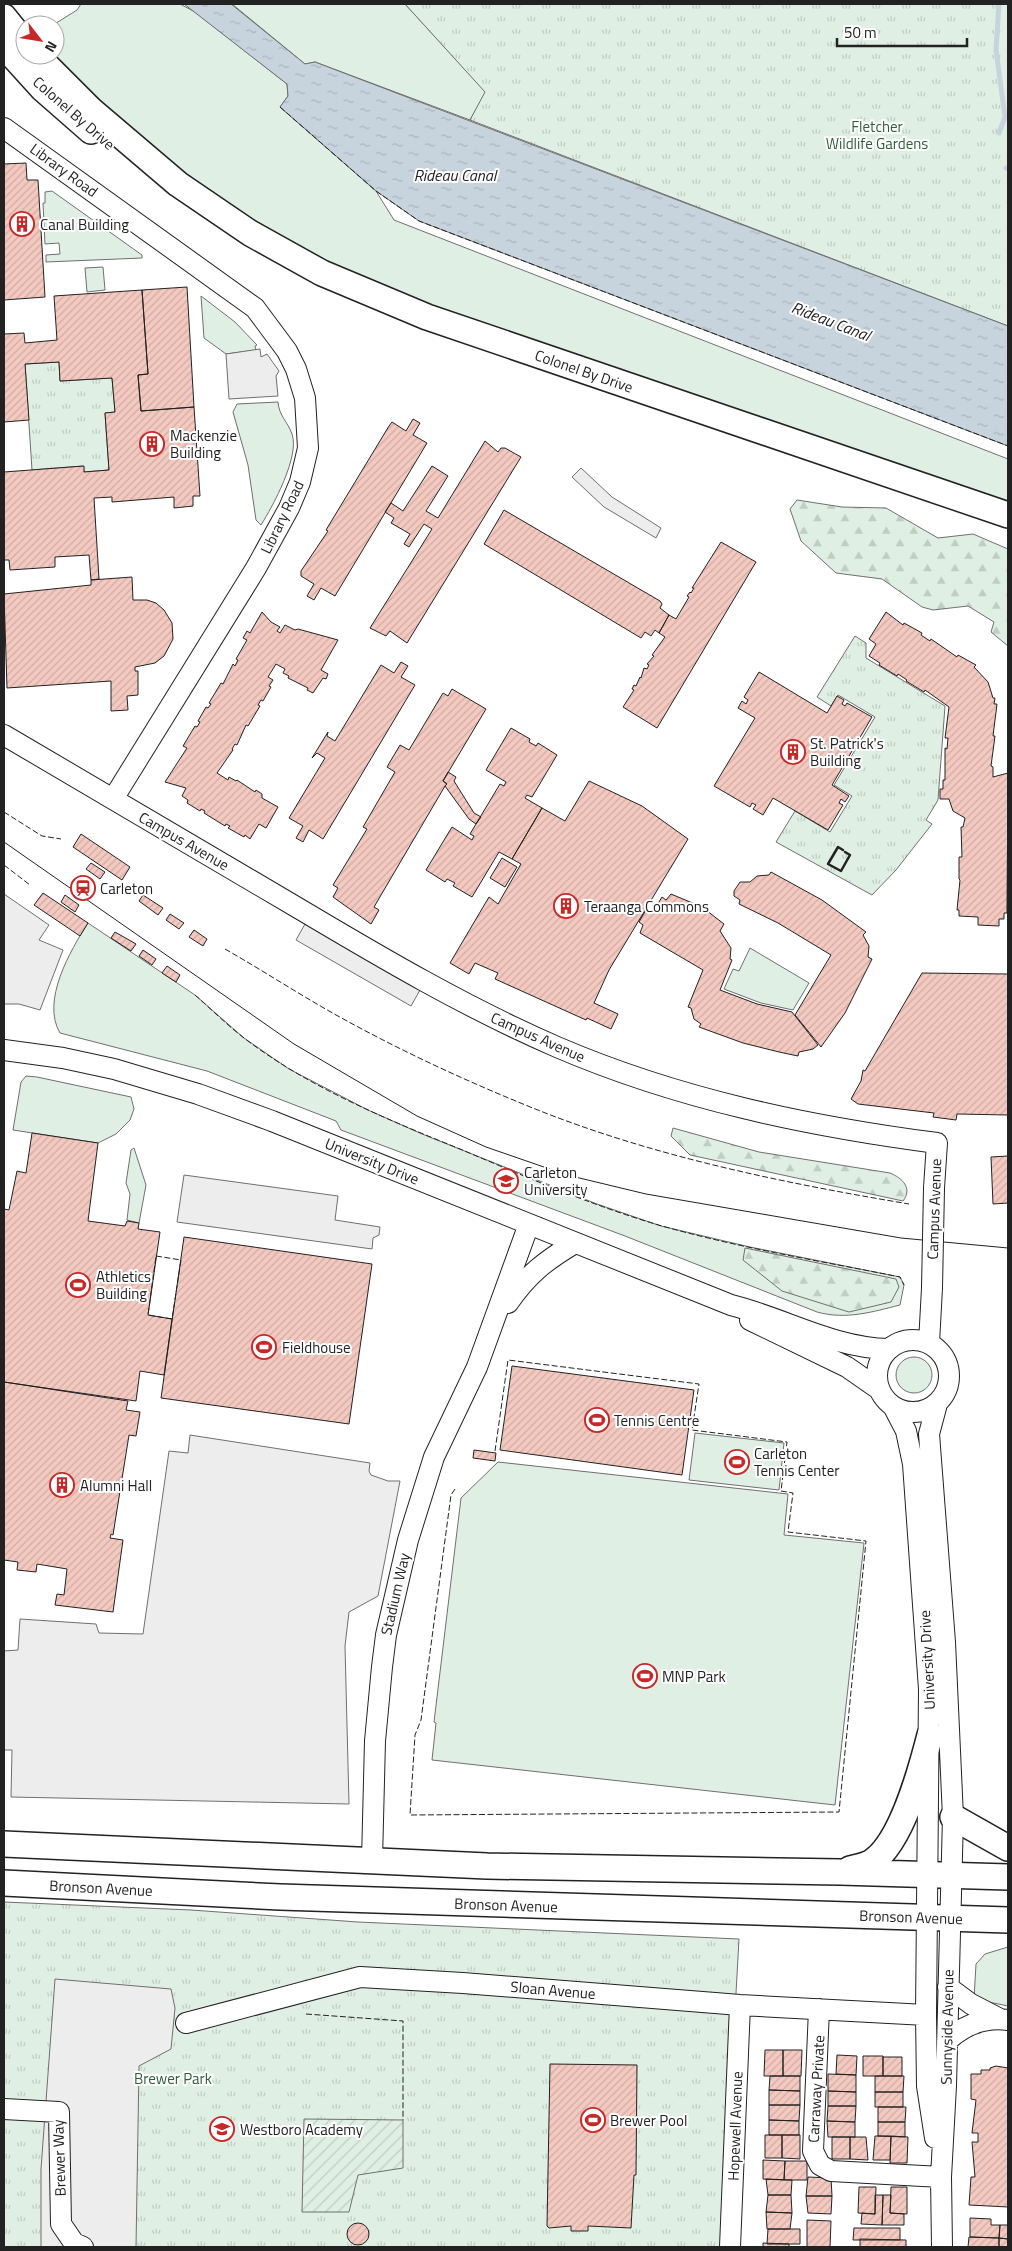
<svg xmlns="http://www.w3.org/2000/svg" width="1012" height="2251" viewBox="0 0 1012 2251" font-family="'Titillium Web',sans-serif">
<defs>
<pattern id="forest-firs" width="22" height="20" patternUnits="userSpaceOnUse" patternTransform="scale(1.25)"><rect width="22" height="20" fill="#e0efe3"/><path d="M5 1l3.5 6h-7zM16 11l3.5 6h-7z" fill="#c0cdc2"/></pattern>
<pattern id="park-tufts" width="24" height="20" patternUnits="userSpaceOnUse" patternTransform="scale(1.25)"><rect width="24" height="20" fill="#e0efe3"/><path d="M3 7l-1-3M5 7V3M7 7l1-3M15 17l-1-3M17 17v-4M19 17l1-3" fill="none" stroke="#c0cdc2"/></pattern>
<pattern id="garden-furrows" width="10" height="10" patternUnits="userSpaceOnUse" patternTransform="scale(1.25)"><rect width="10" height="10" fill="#e0efe3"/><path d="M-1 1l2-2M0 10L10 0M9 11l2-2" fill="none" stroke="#c0cdc2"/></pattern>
<pattern id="water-ripples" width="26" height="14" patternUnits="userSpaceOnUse" patternTransform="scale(1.25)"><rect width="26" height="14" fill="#c7d3dd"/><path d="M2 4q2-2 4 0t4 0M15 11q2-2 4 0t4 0" fill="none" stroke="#abb5bd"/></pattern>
<pattern id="building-hatch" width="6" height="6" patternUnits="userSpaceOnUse" patternTransform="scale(1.25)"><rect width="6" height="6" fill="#f3c9c0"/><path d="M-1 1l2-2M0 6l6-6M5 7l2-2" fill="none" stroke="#d0aca5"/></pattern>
</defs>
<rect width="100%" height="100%" fill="#fff"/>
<path fill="#e0efe3" stroke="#6f6f6f" d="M81 4H180L195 12 287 84 288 96 280 107 376 191 394 220 1008 459V504L440 311 327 262 216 198 138 139 47 55H55V25H53L77 10Z
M232 4H405L486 92 470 120 315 62 305 64Z
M52 191 142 255V258L46 262V255L60 254 59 243 45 244 43 203H45V192Z
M103 267 105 290 87 292 85 268Z
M201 296 235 322 257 345 255 346 256 350 226 354 204 338Z
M278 402C279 416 288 422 292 434 300 456 273 506 261 525L256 520 248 465 233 412 237 404Z
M88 923 195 995 244 1038 289 1069 368 1110 422 1134 597 1204 661 1226 750 1247 900 1277 904 1285 900 1305C872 1312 846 1320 817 1312L625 1236 341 1130 336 1121 207 1071 60 1033C41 1001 70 951 88 923Z
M750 948 809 983 793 1010 761 1003 724 989 733 969 739 971Z
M26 1076 37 1077 131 1097 134 1109 130 1120 116 1134 98 1143 13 1130 21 1082Z
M134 1148 146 1185 139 1223 127 1220 130 1194 126 1183 131 1150Z
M896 1375a18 18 0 1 1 36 0a18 18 0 1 1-36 0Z
M695 1433 784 1443 779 1490 689 1480Z
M498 1462 788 1494 784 1535 864 1543 835 1805 432 1760 436 1723 434 1722 461 1498Z
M1008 1947V2006L974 1999 976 1964 985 1954Z"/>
<path fill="url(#forest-firs)" stroke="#6f6f6f" d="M797 500 842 507 886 508 938 538 973 534 1008 549V646L991 632 994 622 968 606 933 610 922 607 882 579 836 573 801 541 790 509Z
M673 1128 759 1152 890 1173C902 1178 913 1188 903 1201L690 1155 671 1136Z
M745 1248 896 1279 899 1287 891 1302 849 1312 782 1291 743 1260Z"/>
<path fill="url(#park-tufts)" stroke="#6f6f6f" d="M405 4H1008V326L470 120 485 92Z
M59 362 60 381 112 378 115 412 105 413 109 470 84 472 83 466 32 470 25 364Z
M855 636 866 643V658L945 706 938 800 926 820 932 824 896 870 872 895 776 842 795 811 830 832 852 796 834 785 875 717 838 695 831 706 817 697Z
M4 1902 191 1910 358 1922 739 1939 722 2247H4Z"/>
<path fill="url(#garden-furrows)" stroke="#6f6f6f" d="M304 2119 403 2120V2168L358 2175 349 2212H302Z"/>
<path fill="#ededed" stroke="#6f6f6f" d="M260 349 261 357 267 354 279 371 276 376 278 396 229 399 226 354Z
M581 468 612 497 661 528 656 538 604 507 572 477Z
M4 894 49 925 39 940 63 950 40 1010 19 1004H4Z
M305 924 420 990 411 1006 296 940Z
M184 1175 338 1196 335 1220 380 1227 379 1235 373 1238 372 1249 177 1222Z
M190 1435 370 1463 369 1471 371 1475 388 1481H400L378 1596 349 1612 345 1646 349 1804 11 1797 12 1750H4V1651L18 1650 20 1619 96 1624 99 1633 143 1634 169 1451 188 1453Z
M55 1979 171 1989 175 2008 171 2049 139 2066 136 2247H41V2169Z"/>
<path fill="url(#water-ripples)" stroke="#6f6f6f" d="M184 4H231L305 64 315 62 1008 326V446L419 221 376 191 280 107 288 96 287 84Z"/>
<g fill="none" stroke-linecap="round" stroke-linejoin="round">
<path stroke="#c7d3dd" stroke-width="5" d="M999 133 1005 117 996 50 999 4
M1006 168 1008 169"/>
</g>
<path fill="url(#building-hatch)" stroke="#222" d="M26 163 27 180H38L45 297 4 300V164Z
M187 287 194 407 141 411 138 375 148 374 142 290Z
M142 290 148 374 138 375 141 411 194 407 200 496H193V506L174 508V497L112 502V497L94 498 99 579 91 580 89 555 55 557V567L10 570 9 560H4V472L84 466V472L109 470 105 413 115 412 112 378 60 381 59 362 25 364 29 420 4 422V334L24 333 25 343 57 340 54 296Z
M413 419 420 423 413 435 427 443 335 596 321 588 314 600 307 596 314 584 301 576V571L328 531 326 530 389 426 392 422 406 431Z
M485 441 498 452 501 448H505L521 457 407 643 390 631 386 636 370 628 432 529 424 524 409 547 404 544 410 534 391 523 394 518 385 512 391 503 403 511 432 466 448 476 426 511 438 518Z
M504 510 660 601 662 604 660 608 669 615 659 633 655 630 651 636 645 632 641 638 484 544Z
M721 542 756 562 657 728 623 707 634 690 632 689 634 685 636 686 640 677 641 678 644 668 647 669 649 665 647 664 654 656 652 655 665 637 659 633 669 615 676 619 689 597 687 596 690 592 691 593 694 588H692Z
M132 577 133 600H147L156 603 164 610 172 623 173 639 164 656 155 663 135 667V671H138V695L127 696 128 710 111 711V681L7 688 4 594 91 585V580Z
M262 612 271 622 280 627 277 631 280 633 285 625 295 630 298 629 338 640 321 670 328 674 326 679 323 678 313 693 307 690 308 688 288 678 289 676 283 673 285 669 276 664 268 677 273 680 269 686 271 687 263 701 261 700 258 705 260 706 248 726 246 725 237 745 235 744 232 749 233 750 217 773 228 780 229 777 236 781 237 780 255 792 256 790 262 794V798L278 807 266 828 259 824 250 839 245 835 244 837 228 828 230 826 226 824 225 826 204 813 205 811 201 809 200 811 187 803 188 800 182 796 186 788 165 782 187 748 183 746 195 726 197 727 200 722 198 721 206 707 208 708 211 704 209 703 221 683 223 684 233 664 235 666 238 660 236 659 247 640 243 638 247 631 250 633Z
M886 612 903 625 904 623 922 633 921 635 930 641 931 639 957 657 958 655 976 665 974 667 988 682 993 698H995L994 704H997L993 736H995L991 766 993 767V777L1008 773 1007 913H1004V919H999V926L978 925V917L959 916V910H957L960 880 959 879V857H962L961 827H963L965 818 953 811 949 799H940V789H943V780H945V748L947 749 948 738H945L949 707 925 690 924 692 906 681 907 680 898 674 897 676 879 665 880 663 869 656 876 644 869 639Z
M401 662 408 666 401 677 415 685 323 839 309 830 303 842 296 838 303 826 289 818 325 758 317 753 312 758 328 732 327 736 335 741 381 665 394 673Z
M759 672 827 713 837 696 844 700 842 704 845 706 847 703 872 717 832 785 849 796 845 802 841 799 839 803 843 805 828 830 773 798 763 815 753 809 756 805 752 803 750 807 714 786 755 718 738 708 742 701 746 704 748 700 744 697Z
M452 689 486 709 443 781 447 784 445 786 374 907 379 910 371 924 333 897 338 888 333 885 367 829 363 827 395 772 387 767 400 745 409 750 443 693 448 696Z
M511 728 530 739 529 742 536 746 538 743 557 755 532 797 527 795 525 798 542 808 512 859 499 852 472 897 453 886 455 883 447 879 445 882 426 870 452 827 472 840 474 836 470 834 500 784 504 786 506 782 486 770Z
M448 772 456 777 454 781 474 813 481 817 476 824 469 819 445 786 447 784 443 781Z
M589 781 642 806 688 839 609 970 594 1003 618 1014 611 1029 587 1018 586 1020 495 979 498 973 475 963 469 974 450 963 489 897 498 904 521 864 512 859 542 808 565 821Z
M81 834 130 867 122 880 73 847Z
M502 858 517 867 505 887 490 878Z
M91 863 105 872 100 879 86 869Z
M771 872 822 900 866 932 863 935 869 946 868 957 872 959 845 1013 821 1047 795 1015 831 955 778 923 739 904 740 900 734 896V891L740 882H750L757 876 769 875Z
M43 893 88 923 80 936 34 905Z
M671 894 702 907 724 924 720 931 731 948 730 959 732 960 720 990 757 1004 792 1012 818 1045 813 1049 799 1052 798 1056 779 1052 743 1043 699 1027 701 1024 694 1019 691 1008 688 1007 703 970 640 933 643 925 639 922 647 908 653 912 662 897 666 900Z
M65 895 79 905 75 912 61 902Z
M143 895 163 908 158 915 139 901Z
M170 914 184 923 179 929 166 920Z
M194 930 207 939 203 946 189 937Z
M115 932 136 944 131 951 111 938Z
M143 950 156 959 152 965 139 956Z
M167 966 180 975 176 982 162 973Z
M922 973 1008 974V1115L957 1114 956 1120 933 1117 934 1113 858 1104 851 1099 861 1081 863 1070 865 1071Z
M32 1133 98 1143 88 1221 125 1226 127 1221 139 1223 138 1229 160 1232 148 1315 172 1319 164 1375 140 1371 136 1401 4 1382V1209L9 1210 17 1171 26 1173Z
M1008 1156V1203L993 1204 991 1157Z
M184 1237 372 1264 349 1424 161 1398Z
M512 1366 694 1390 682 1475 500 1450Z
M4 1382 128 1401 126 1410 140 1412 136 1436 129 1435 113 1535 111 1534 110 1538 123 1540 113 1612 55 1605 57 1594 64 1595 67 1569 37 1564 36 1572 17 1570 18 1562 4 1560Z
M474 1450 496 1453 495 1461 473 1458Z
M765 2050H783V2076H764Z
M783 2050H802L801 2076H783Z
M837 2055 857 2056 856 2075 836 2074Z
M863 2056H883V2076H863Z
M883 2057H902V2076H883Z
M550 2064 637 2065 636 2175H634L631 2228 588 2226V2231H571V2226L549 2228 547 2226Z
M996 2066 1008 2068V2207L969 2205 971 2177H975L972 2142H978V2133H972L976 2100 971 2099V2074H981V2070H990V2068Z
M828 2074 856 2075V2092L828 2091Z
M770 2076H800V2091L769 2090Z
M875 2076H904L903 2092H875Z
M769 2090 800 2091V2105H769Z
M828 2091 856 2092V2106H828Z
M875 2092H903V2107H875Z
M769 2105H800L799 2121 769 2120Z
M828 2106H856L855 2122 827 2121Z
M878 2107H906L905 2122H878Z
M769 2120 799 2121V2135H769Z
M827 2121 855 2122V2137H828Z
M878 2122H905V2137L878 2136Z
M765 2135H782V2158H765Z
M782 2135H800V2159L782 2158Z
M875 2136H891L890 2160H873Z
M891 2136 908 2137 907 2163H890Z
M832 2137H850V2159H832Z
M850 2137H866L868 2160 850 2159Z
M763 2160 785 2161 784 2180 763 2179Z
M785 2161H807V2180H784Z
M808 2177 831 2178 832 2196H806Z
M766 2179 792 2180 791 2195H768Z
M859 2187H876L875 2214 858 2213Z
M891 2187H907V2214L890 2213Z
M768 2195H791L792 2213 766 2212Z
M875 2195H883L882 2225 861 2224 862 2213 875 2214Z
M883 2195H891L890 2213 904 2214V2225H882Z
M806 2196H832L831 2214 808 2213Z
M766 2212 792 2213 790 2229H767Z
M970 2218 991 2219V2225H1000L999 2238 970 2237Z
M807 2220 831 2221 830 2247H807Z
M347 2234a11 11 0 1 1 22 0a11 11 0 1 1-22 0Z
M1000 2225H1008V2239L999 2238Z
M854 2228H900V2240H853Z
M768 2229H800V2244H767Z
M969 2237 999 2238V2247H968Z
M999 2238 1008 2239V2247H999Z
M860 2239 906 2240V2247H860Z
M763 2243 789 2244V2247H763Z"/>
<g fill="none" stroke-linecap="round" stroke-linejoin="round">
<defs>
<path id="minor" d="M4 128 255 308 287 351 296 369 305 398 308 448 300 482 289 508 256 568 113 799
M4 735C102 792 200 850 298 908 382 958 467 1008 557 1047 678 1099 807 1126 937 1143L934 1188
M4 1050 63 1058 114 1069 198 1094 272 1121 731 1305C784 1318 833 1348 889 1349
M508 1303C528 1274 545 1261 575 1243
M750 1320 847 1367 880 1390
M877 1376a36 36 0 1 1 72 0a36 36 0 1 1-72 0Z
M929 1343 932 1288
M937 1404 929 1434 945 1642 953 1817 946 2086 941 2177 942 2247
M893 1406 906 1431 913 1464 929 1689 926 2015 927 2086 935 2138
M372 1860 375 1741 382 1667 386 1635 408 1540 434 1457 477 1367 529 1224
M948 1987 971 2004 1000 2019
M819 2009 813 2151 820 2165 831 2171 941 2177
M186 2023 360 1977 463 1983 740 2005 926 2015
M947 2041C964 2025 985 2017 1008 2020
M4 2109 59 2112 61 2224 74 2243 83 2247
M730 2247 740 2005"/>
<path id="major" d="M4 17 25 43
M4 46 43 89 91 131
M36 55 91 110 178 184 250 233 322 273 427 317 1008 515
M953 1817 1008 1848
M4 1844 487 1866 840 1872 1008 1877
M850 1869C857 1867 866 1866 872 1862 902 1842 921 1770 930 1735
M4 1883 280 1897 1008 1920"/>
</defs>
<use href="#minor" stroke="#222" stroke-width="22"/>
<use href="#major" stroke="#222" stroke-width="28"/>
<use href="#minor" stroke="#fff" stroke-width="20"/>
<use href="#major" stroke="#fff" stroke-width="25"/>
<path stroke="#222" stroke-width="1" d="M4 842 294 1044 417 1116 486 1147 567 1175 646 1194 901 1238 1008 1248"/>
<defs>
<path id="minor-bridge" d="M932 1288 934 1188"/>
</defs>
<use href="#minor-bridge" stroke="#222" stroke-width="22" stroke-linecap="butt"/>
<use href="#minor-bridge" stroke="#fff" stroke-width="20"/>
<path stroke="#222" stroke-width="1" stroke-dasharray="6 2.5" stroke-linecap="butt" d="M280 107 376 191 419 221 1008 446
M4 812 42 836 61 839
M4 865 30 885
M225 949C260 969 294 991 329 1011 391 1046 457 1077 523 1104 646 1155 778 1182 909 1204
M195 995C211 1009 227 1025 244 1038 308 1087 386 1119 460 1149 526 1177 593 1206 662 1226 740 1248 820 1261 900 1277L904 1285
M156 1256 181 1260 172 1319 148 1315Z
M455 1489 451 1495 421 1720 415 1735 410 1815 839 1812 866 1541 788 1532 793 1493 781 1491 787 1442 692 1430 699 1384 508 1360 495 1451
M306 2014 403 2021V2120"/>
<path stroke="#222" stroke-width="2.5" d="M843 850 838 847 828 864 841 871 850 855 845 852"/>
</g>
<defs>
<symbol id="building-ring" viewBox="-11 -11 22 22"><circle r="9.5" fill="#fff" stroke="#c62828" stroke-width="1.5"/><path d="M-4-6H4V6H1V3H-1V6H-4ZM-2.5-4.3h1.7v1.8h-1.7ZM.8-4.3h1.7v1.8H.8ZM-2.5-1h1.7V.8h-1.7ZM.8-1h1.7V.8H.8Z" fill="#c62828"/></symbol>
<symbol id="station-ring" viewBox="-11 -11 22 22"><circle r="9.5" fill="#fff" stroke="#c62828" stroke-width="1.5"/><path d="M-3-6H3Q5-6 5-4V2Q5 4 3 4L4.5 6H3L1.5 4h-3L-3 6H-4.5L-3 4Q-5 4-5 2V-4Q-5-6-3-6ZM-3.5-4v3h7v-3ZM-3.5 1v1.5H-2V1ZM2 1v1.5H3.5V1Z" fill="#c62828"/></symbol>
<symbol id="university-ring" viewBox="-11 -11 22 22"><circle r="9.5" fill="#fff" stroke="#c62828" stroke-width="1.5"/><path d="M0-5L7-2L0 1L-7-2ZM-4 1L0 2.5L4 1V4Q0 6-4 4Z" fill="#c62828"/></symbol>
<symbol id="stadium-ring" viewBox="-11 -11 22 22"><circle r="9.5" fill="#fff" stroke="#c62828" stroke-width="1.5"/><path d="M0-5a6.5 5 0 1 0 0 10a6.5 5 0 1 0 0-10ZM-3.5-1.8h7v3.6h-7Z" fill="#c62828"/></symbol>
<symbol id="school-ring" viewBox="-11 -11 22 22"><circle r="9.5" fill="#fff" stroke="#c62828" stroke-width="1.5"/><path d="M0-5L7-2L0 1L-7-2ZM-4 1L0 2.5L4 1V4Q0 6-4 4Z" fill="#c62828"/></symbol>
</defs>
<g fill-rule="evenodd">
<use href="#building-ring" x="8" y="210" width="28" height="28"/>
<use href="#building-ring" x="138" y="430" width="28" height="28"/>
<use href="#building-ring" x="779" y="738" width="28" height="28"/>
<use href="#station-ring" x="69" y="874" width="28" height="28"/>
<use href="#building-ring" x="552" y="892" width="28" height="28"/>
<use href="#university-ring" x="492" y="1167" width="28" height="28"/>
<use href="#stadium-ring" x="64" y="1271" width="28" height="28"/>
<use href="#stadium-ring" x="250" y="1333" width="28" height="28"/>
<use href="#stadium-ring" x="583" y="1406" width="28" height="28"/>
<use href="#stadium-ring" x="723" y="1448" width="28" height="28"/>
<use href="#building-ring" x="48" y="1471" width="28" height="28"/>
<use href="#stadium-ring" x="631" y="1662" width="28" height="28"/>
<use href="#stadium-ring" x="579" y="2106" width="28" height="28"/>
<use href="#school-ring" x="208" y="2115" width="28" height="28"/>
</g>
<g text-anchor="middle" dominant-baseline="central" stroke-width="4" stroke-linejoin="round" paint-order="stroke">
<g font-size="15" fill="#222" stroke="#fff">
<text transform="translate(74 113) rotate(41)">Colonel By Drive</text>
<text transform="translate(64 170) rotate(36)">Library Road</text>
<text transform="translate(584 371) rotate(19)">Colonel By Drive</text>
<text transform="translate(282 517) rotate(-64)">Library Road</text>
<text transform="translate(184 841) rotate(30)">Campus Avenue</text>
<text transform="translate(538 1037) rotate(24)">Campus Avenue</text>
<text transform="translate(372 1161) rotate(22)">University Drive</text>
<text transform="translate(934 1209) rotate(-88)">Campus Avenue</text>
<text transform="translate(395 1594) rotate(-77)">Stadium Way</text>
<text transform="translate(927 1660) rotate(-93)">University Drive</text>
<text transform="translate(101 1888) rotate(3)">Bronson Avenue</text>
<text transform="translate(506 1905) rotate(2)">Bronson Avenue</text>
<text transform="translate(911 1917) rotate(2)">Bronson Avenue</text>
<text transform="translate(553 1990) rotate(5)">Sloan Avenue</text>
<text transform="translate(947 2027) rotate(-89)">Sunnyside Avenue</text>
<text transform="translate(816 2089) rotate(-87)">Carraway Private</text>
<text transform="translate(735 2126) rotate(-88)">Hopewell Avenue</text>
<text transform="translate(59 2158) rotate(-92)">Brewer Way</text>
</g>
<g font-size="15" fill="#2f5e38" stroke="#fff">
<text x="877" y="126">Fletcher<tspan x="877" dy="17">Wildlife Gardens</tspan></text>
<text x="173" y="2078">Brewer Park</text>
</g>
<g font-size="15" fill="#222" stroke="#fff" text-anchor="start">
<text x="40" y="224">Canal Building</text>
<text x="170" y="435">Mackenzie<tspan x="170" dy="17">Building</tspan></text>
<text x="810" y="743">St. Patrick's<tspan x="810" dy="17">Building</tspan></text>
<text x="100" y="888">Carleton</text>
<text x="584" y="906">Teraanga Commons</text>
<text x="524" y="1172">Carleton<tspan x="524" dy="17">University</tspan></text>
<text x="96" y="1276">Athletics<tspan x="96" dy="17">Building</tspan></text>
<text x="282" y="1347">Fieldhouse</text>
<text x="614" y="1420">Tennis Centre</text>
<text x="754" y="1453">Carleton<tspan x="754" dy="17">Tennis Center</tspan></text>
<text x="80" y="1485">Alumni Hall</text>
<text x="662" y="1676">MNP Park</text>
<text x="610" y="2120">Brewer Pool</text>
<text x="240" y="2129">Westboro Academy</text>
</g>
<g font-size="16" font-style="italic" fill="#222" stroke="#fff">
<text x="455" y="175">Rideau Canal</text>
<text transform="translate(831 321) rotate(21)">Rideau Canal</text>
</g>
</g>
<rect width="1012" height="2251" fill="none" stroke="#222222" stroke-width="10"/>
<g transform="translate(40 40) rotate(121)"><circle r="24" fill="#ffffff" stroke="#a7a7a7"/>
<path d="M0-4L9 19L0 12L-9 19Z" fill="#c62828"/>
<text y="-8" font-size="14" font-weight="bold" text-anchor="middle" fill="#222222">N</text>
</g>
<path d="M837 38v8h130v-8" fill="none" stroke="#222222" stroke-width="2.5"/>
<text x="844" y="38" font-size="15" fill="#222222" stroke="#ffffff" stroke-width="4" paint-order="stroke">50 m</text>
</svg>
